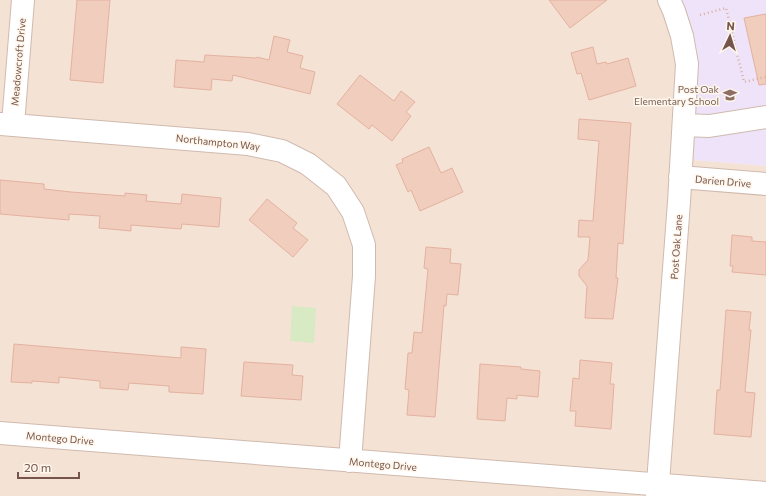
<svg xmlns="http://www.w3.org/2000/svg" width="766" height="496" viewBox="0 0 766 496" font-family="Commissioner,sans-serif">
<rect width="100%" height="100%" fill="#fcf1e6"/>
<path fill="#f4e2d5" d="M0 0H678L693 30 694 160 766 166V496H0Z"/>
<path fill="#eee3f8" d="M678 0H766V166L694 160 693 30Z"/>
<path fill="#d8eac4" d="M292 306 316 308 314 343 290 341Z"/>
<path fill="#f1cdbe" stroke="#e4b19f" d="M77 0H110L103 83 70 80Z
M549 0H607L570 28Z
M766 14V84L759 85 744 18Z
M274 36 290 40 287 52 303 56 300 68 315 72 310 94 233 75 232 81 212 79 211 90 174 87 176 60 204 62 205 55 256 58 257 57 269 60Z
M593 47 597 64 606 62 607 64 628 58 636 86 589 100 581 73 577 74 571 53Z
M360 75 394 101 401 91 415 102 406 112 411 116 392 141 372 125 369 129 337 104Z
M579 119 631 123 623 244 618 243 616 278H618L613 319 585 318 587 286 579 276V270L588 260 590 237H578L579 220 593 221 599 141 578 139Z
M429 147 441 173 452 168 463 192 420 211 411 190 408 192 396 165 403 162 402 159Z
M0 180 44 184V189L71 192 125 196V193L147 195 146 201 181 204 182 194 221 198 219 227 182 224 181 229 131 225V231L99 228 100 216 69 214V220L0 214Z
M267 199 297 223 293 228 308 240 293 257 249 220Z
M732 235 752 237V241L766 242V275L732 272 733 266H730Z
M426 247 451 249 450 263 461 264 458 295 447 294 446 306 444 305 435 417 407 415 409 390 405 389 408 353H412L414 332 422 333 428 269 424 268Z
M726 310 751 312 749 330H751L745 392 755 393 751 437 714 434 717 390H720Z
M14 344 181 358V347L206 349 203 394 169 392V386L129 383 128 390 100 388V381L59 377V383L32 381V383L11 382Z
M580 360 612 363 610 384H614L611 429 575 426 576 411H570L573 378 579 379Z
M244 362 293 365 292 375 303 376 301 400 241 396Z
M480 364 521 367V369L540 371 538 397 517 395V399L507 398 505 421 477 419Z"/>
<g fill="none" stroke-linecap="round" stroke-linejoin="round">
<defs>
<path id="minor" d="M0 124 248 144 282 151 308 164 336 186 353 212 364 245V276L350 461
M13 124 23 0
M684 125 709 126 766 117
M680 177 766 184
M0 433 766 493
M657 496 679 202 687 64 682 36 674 11 669 0"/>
</defs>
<use href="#minor" stroke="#d0baaf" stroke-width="24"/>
<path stroke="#d6b0a1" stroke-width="2.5" stroke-dasharray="1 3" stroke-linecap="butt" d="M700 15 726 8 744 82 766 77"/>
<use href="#minor" stroke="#fff" stroke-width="22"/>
</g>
<defs>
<symbol id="school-bare" viewBox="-9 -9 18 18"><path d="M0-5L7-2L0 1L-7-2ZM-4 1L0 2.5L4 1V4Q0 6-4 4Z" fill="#8d6e63" stroke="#fff6ec" stroke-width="2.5" paint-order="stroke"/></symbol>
</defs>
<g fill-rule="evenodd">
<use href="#school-bare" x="720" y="85" width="20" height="20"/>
</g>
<g text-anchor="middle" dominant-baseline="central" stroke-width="3" stroke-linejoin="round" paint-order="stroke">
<g font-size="10" fill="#75554b" stroke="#fff6ec">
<text transform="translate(18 62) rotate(-85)">Meadowcroft Drive</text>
<text transform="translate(218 142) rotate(6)">Northampton Way</text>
<text transform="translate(723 181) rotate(5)">Darien Drive</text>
<text transform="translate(676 247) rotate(-86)">Post Oak Lane</text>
<text transform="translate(60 438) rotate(5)">Montego Drive</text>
<text transform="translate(383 464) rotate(5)">Montego Drive</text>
</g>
<g font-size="10" fill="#785e54" stroke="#fff6ec" text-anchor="end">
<text x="719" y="89">Post Oak<tspan x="719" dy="12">Elementary School</tspan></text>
</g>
</g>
<g transform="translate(730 36) rotate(4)" stroke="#fff6ec" stroke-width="3" paint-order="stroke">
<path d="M0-3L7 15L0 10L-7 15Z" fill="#75554b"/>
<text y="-6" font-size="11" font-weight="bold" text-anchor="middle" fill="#75554b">N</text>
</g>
<path d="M18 472v6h61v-6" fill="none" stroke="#75554b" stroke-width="2"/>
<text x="24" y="472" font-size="12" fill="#75554b" stroke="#fff6ec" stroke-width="3" paint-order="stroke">20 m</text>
</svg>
